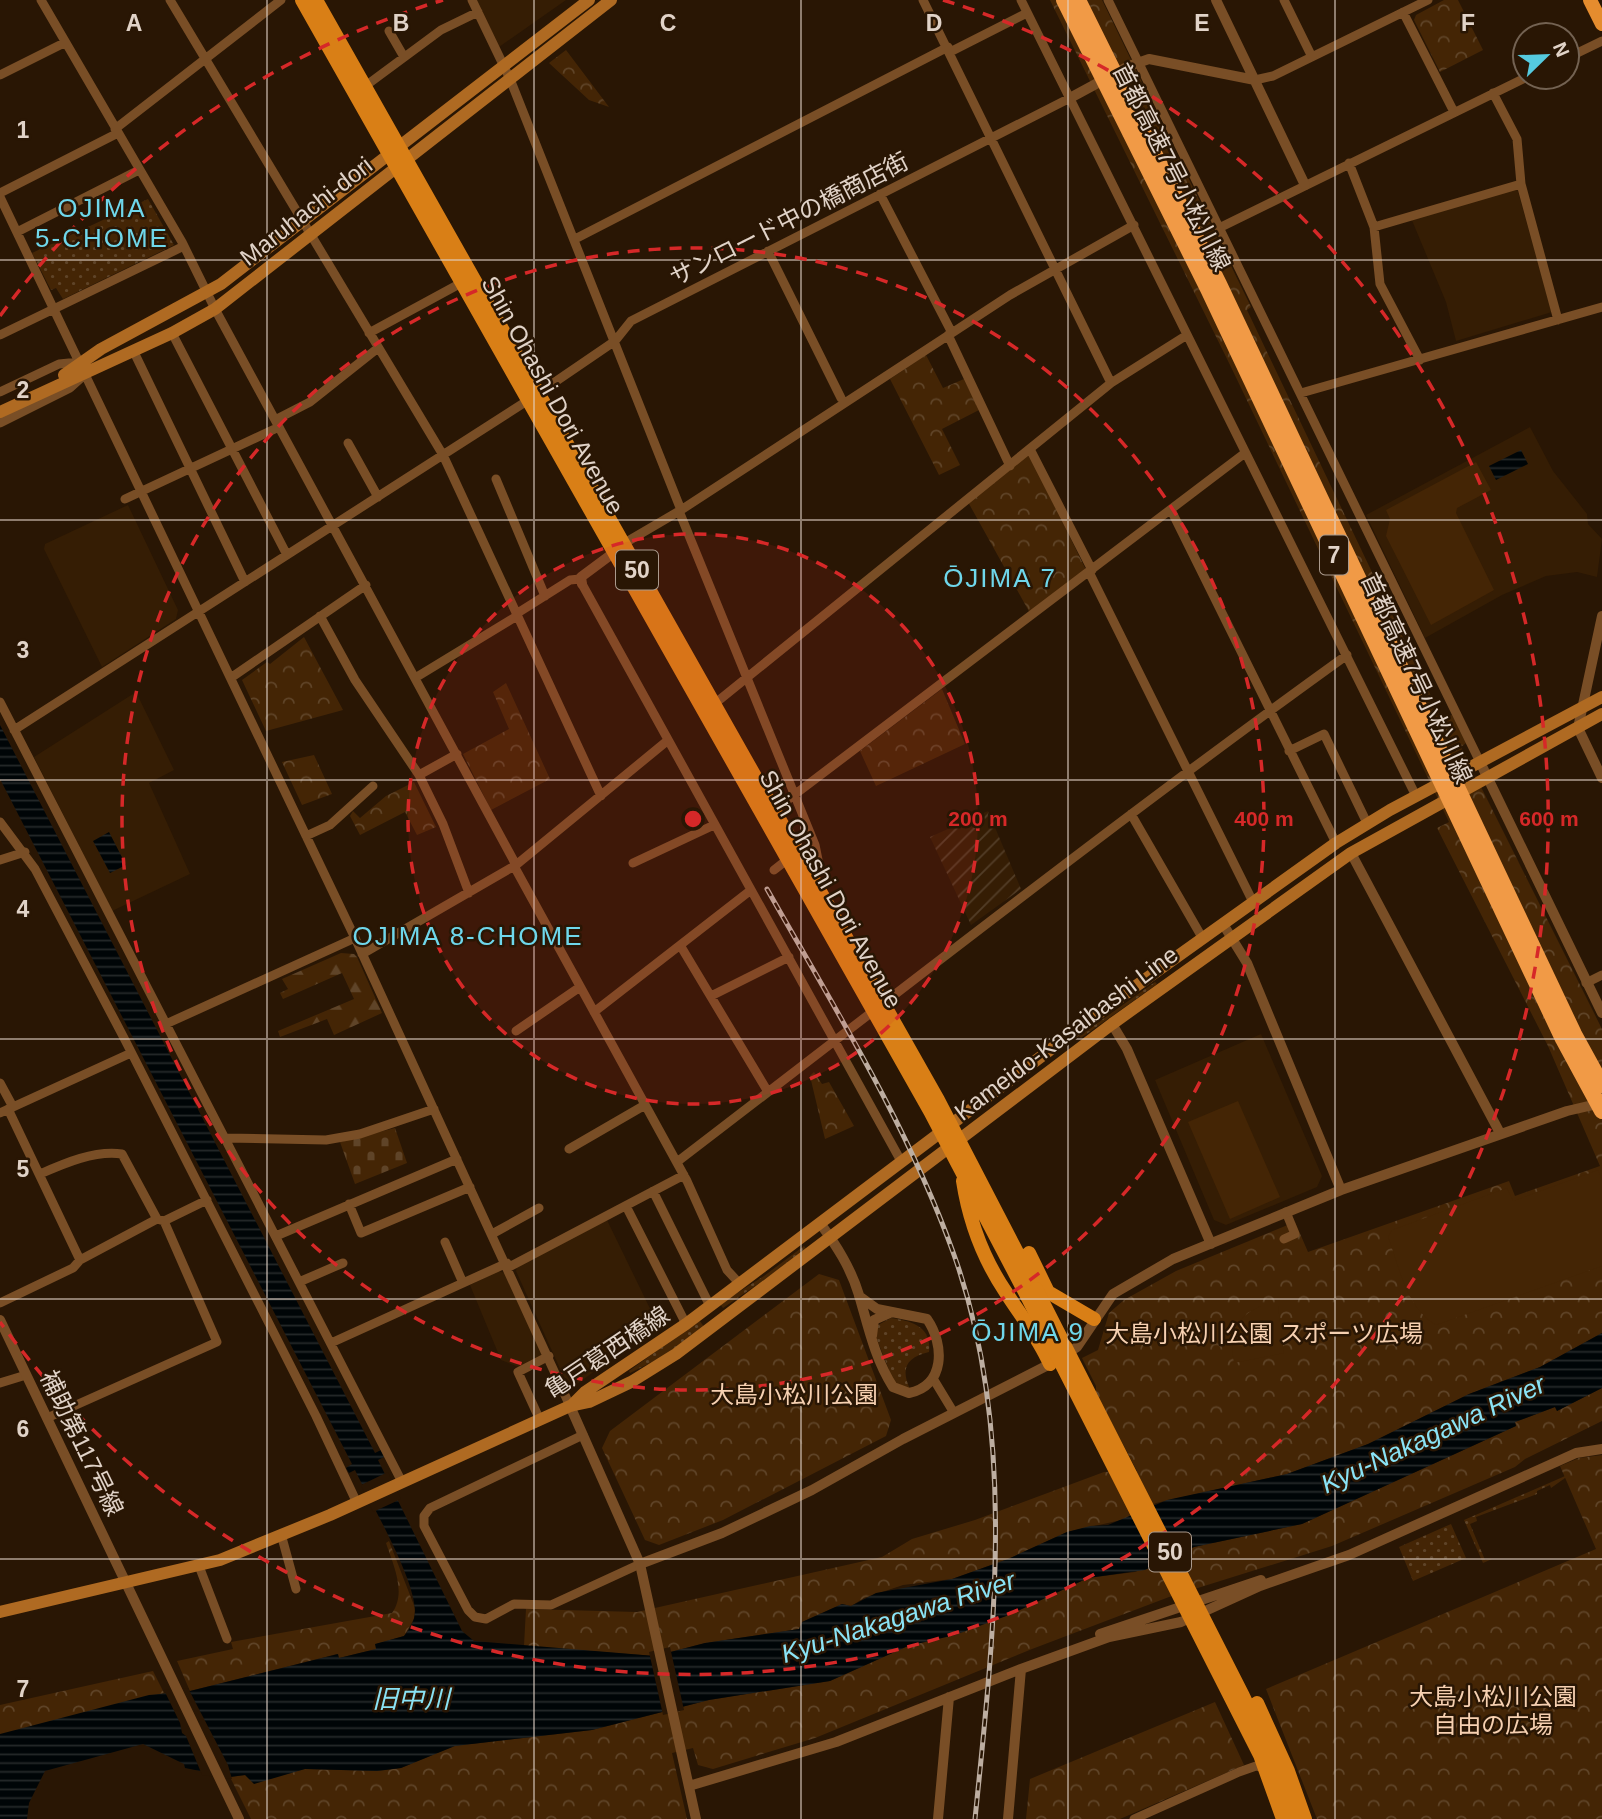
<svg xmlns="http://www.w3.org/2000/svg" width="1602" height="1819" viewBox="0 0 1602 1819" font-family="Helvetica,'Noto Sans JP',sans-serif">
<defs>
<pattern id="industrial-furrows" width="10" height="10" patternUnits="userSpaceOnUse" patternTransform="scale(1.75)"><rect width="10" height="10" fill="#351d04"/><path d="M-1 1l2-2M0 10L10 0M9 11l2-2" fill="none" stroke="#523d27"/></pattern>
<pattern id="grass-dots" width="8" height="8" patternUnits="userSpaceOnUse" patternTransform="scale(1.75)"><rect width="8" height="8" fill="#442505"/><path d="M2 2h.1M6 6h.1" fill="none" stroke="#5f4428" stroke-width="1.8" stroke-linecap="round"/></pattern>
<pattern id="forest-firs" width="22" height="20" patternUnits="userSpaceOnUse" patternTransform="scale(1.75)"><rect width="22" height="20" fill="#442505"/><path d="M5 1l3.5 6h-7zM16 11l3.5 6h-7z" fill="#5f4428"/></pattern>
<pattern id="cemetery-stones" width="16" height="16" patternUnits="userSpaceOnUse" patternTransform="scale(1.75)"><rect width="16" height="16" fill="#442505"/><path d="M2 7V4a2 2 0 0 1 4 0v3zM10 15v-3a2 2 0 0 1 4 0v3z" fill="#5f4428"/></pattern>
<pattern id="park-crowns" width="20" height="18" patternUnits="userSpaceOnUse" patternTransform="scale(1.75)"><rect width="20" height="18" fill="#442505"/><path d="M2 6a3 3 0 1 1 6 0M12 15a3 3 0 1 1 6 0" fill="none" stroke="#5f4428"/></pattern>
<pattern id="water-rules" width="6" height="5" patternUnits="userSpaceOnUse" patternTransform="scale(1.75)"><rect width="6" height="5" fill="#000507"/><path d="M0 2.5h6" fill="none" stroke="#25292a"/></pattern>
</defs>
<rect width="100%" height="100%" fill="#291604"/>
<path fill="#351d04" d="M476 0H566L499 47Z
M1517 188 1552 312 1456 341 1446 302 1411 218Z
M1530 427 1553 471 1587 514 1588 524 1602 539 1597 577 1577 572 1546 576 1502 595 1425 638 1366 515Z
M128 505 178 610 176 619 102 667 44 549 45 544Z
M136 692 174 770 149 783 190 874 112 911 34 757Z
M1261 1034 1322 1176 1317 1187 1226 1225 1214 1220 1155 1080Z
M607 1220 658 1325 573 1387 566 1382 516 1271 517 1266Z
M498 1271 505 1273 544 1357 521 1368 501 1360 470 1285Z"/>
<path fill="url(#industrial-furrows)" d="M988 811 1021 889 971 925 930 837Z"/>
<path fill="url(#grass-dots)" d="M148 199 174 245 63 299 56 288 51 290 32 253Z
M1155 982 1157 984 1081 1038 1079 1036Z
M804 1246 807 1250 723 1308 720 1304 764 1276Z
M891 1318C911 1321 932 1326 929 1352 907 1357 900 1368 910 1389L895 1385 876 1337 878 1325Z
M699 1320 705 1328 670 1353 630 1373 629 1371Z
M1572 1473 1551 1488 1550 1485 1537 1491V1494L1476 1517 1477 1521 1470 1524 1485 1560 1492 1559 1483 1563 1464 1520Z
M1451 1524 1466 1558 1413 1581 1399 1547Z"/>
<path fill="url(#forest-firs)" d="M341 953 354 954 357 957 382 1013 334 1035 327 1019 280 1037 278 1031 354 999 342 973 283 999 280 993 288 989 282 979Z"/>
<path fill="url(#cemetery-stones)" d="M395 1128 407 1163 355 1184 340 1142Z"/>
<path fill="url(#park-crowns)" d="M1050 0H1102L1251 307 1247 310 1442 719 1452 715 1466 743 1461 747 1602 1029V1333L1540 1367 1469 1394 1368 1444 1287 1474 1156 1503 1126 1519 1067 1532 1008 1559 952 1579 903 1585 864 1598 851 1606 842 1604 802 1622 800 1629 705 1643 655 1656 524 1646 526 1609 637 1612 882 1557 912 1539 975 1520 1104 1472 1137 1471 1096 1393V1386L1082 1358 1098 1350 1109 1313 1124 1300 1176 1271 1295 1222 1308 1252 1509 1181 1515 1196 1600 1166 1548 1046 1437 828 1449 822 1231 367Z
M1444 0H1458L1483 50 1440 72 1414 20 1416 15Z
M566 50 609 107 589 100 549 63Z
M926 355 943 388 964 379 979 410 942 429 960 465 939 475 890 379Z
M1026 455 1030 456 1087 572 1031 615 968 502Z
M304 637 343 710 266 731 242 680 267 662 270 664Z
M506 683 550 779 491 810 463 754 509 729 493 692Z
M942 689 965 744 876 786 860 751Z
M314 755 332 794 302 805 282 762Z
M414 782 436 827 417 835 405 812 360 835 350 816 353 811 360 818 386 796Z
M814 1072 822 1084 829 1082 854 1126 825 1139 810 1076Z
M819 1274 839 1280 891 1420 886 1436 723 1520 659 1545 645 1540 602 1448 610 1431Z
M1602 1388V1421L1525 1459 1515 1467 1332 1546 1169 1597 1032 1649 815 1738 713 1769 698 1765 693 1748 672 1753 687 1819H251L230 1777 246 1775 255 1782 305 1769 377 1771 401 1768 454 1746 592 1730 709 1700 830 1681 908 1646 1009 1615 1088 1578 1135 1572 1194 1547 1302 1524 1516 1426 1515 1422 1555 1407 1557 1411Z
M1602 1455V1819H1317L1266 1689 1596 1549 1560 1466 1579 1458Z
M389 1541 415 1608 414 1619 404 1636 376 1644V1649L339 1658 337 1654 190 1691 177 1661 233 1649 231 1642 392 1613C407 1593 393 1564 386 1543Z
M153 1671 164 1693 0 1735V1705Z
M1215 1702 1244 1765 1120 1819H1026L1030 1779Z"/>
<path fill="#442505" d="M1476 462 1491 490 1457 508 1456 513 1494 590 1431 625 1386 536 1390 519 1386 510Z
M1238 1101 1280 1197 1230 1219 1188 1122Z
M1598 1170 1602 1180V1266L1436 1325C1406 1307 1400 1269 1388 1237L1392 1230 1507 1188 1513 1201Z
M1261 1306H1278L1284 1353 1234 1363C1229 1335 1234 1318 1261 1306Z"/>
<path fill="url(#water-rules)" d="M1521 450 1528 464 1496 480 1489 466Z
M0 725 375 1453 381 1450 384 1457 378 1460 462 1631 474 1641 655 1656 705 1643 799 1629 802 1622 842 1604 851 1606 876 1593 952 1579 1008 1559 1067 1532 1090 1526 1108 1525 1167 1500 1287 1474 1368 1444 1469 1394 1540 1367 1602 1333V1388L1557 1411 1555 1407 1515 1422 1516 1426 1302 1524 1194 1547 1145 1570 1088 1578 1009 1615 955 1635 908 1646 830 1681 709 1700 592 1730 455 1746 401 1768 377 1771 305 1769 254 1784 245 1775 230 1777 185 1768 184 1764 143 1744 45 1771 29 1803 27 1819H0V1734L149 1695 190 1691 338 1654 339 1658 376 1649 375 1644 404 1636C410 1629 415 1620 415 1611 414 1576 371 1504 355 1470L349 1473 346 1468 352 1464 0 779Z
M109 832 126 865 110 873 93 841Z"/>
<path fill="#291604" d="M388 1472 401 1499 373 1512 361 1485Z
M670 1647 684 1710 663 1715 649 1652Z
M188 1688 228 1765 232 1779 202 1775 186 1736 182 1733 180 1723 164 1690Z"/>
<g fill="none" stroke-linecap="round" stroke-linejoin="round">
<path stroke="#794e26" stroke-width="9" d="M41 0 182 242 215 309 516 865
M170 0 443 455 601 796
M472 0 510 79 681 510
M923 0 1111 383
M1021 0 1416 796
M1108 0 1480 762
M1284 0 1312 57
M1403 12 1454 112
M389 31 404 57
M950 52 1027 13
M1567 58 1602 41
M0 75 64 43
M1255 80 1273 76 1428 0
M364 87 441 30 478 12
M1493 93 1517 139 1521 184 1558 320
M115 129 281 0
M1349 163 1374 227 1380 284 1420 360
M0 193 118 133
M880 194 952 333
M0 197 355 938 570 1406
M1374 227 1521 184
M1219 228 1527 77
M17 232 139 170
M575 239 948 47
M768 251 841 398
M172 333 287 555
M369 333 463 282
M0 335 184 246
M948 335 1010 466
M133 350 245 582
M0 392 59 364 79 362
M1301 393 1602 307
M275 420 310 402 378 348
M0 423 70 388 80 379
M348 443 378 497
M1030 449 1092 570
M496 479 545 596
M125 499 279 427
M1171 510 1336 843
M679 511 815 845 820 870 810 876
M623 544 681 510 1010 295 1134 225
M1089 572 1253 902
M582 584 901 1161
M516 614 570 580 580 579
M320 616 355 680 419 775 443 824 469 893
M232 677 366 585
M415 678 517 616
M0 702 402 1482
M713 705 1111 383 1187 335
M14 730 530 399 615 341 631 321 1070 98
M1289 751 1324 734 1367 823
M419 775 457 754
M773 811 1245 453
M1131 814 1203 939
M0 822 35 869 124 1038 316 1416 357 1503
M306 836 330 825 373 786
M0 860 25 852
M633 863 714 825
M514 866 687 1181 727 1270 739 1283
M774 870 788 859
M680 945 768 1092
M362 954 516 865 667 741
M1586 983 1602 975
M711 996 789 957
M594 1012 751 890
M166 1024 355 938
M516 1031 580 987
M0 1083 13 1107
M8 1109 80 1260
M0 1113 131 1053
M225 1138 326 1140 360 1134 434 1109
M569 1149 645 1105
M677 1162C899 992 1119 819 1347 655
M40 1174C65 1163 95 1150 122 1154L157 1219
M653 1191 710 1306
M349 1204 361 1233 470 1187
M626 1206 686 1324
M492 1234 539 1208
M276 1236 457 1159
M1284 1239 1295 1234 1286 1212
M445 1242 463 1283
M509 1267 684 1175
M299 1282 343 1263
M0 1303 73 1268 80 1260 157 1219 164 1221 207 1200
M331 1343 507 1263
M934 1380 954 1413
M0 1383 26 1375
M47 1418 217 1342 164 1221
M540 1420 518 1372 549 1356
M583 1435 430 1508 424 1516V1526L468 1610 475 1617 486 1619 514 1604 551 1605 640 1564
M281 1534 296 1589
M199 1566 227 1639
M1134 1819 1239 1772 1256 1766 1267 1768"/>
<path stroke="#794e26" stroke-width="10" d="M1216 0 1305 185
M1070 98 1129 66 1149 59 1255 80
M582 584 581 577 620 548
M1602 616 1578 728 1602 778
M1480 762 1602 1013
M1351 853 1500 1133
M1223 924 1247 963 1341 1190
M1112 1024 1127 1049 1211 1244
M820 1223C836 1245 851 1268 859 1295 868 1326 875 1359 893 1387L909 1393C945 1386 945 1345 927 1319L877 1309 859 1296
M0 1320 239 1819
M872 1336 874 1320 892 1312
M570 1406 640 1564 696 1819
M640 1564 722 1533 812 1490 903 1439 1050 1364 1077 1347 1113 1294 1173 1259 1341 1190 1567 1111 1601 1103
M1100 1634 1261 1580
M689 1786 836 1742 1021 1669 1109 1637 1181 1622 1260 1586 1349 1555 1576 1453 1602 1449
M938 1819 949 1697
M1008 1819 1021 1669"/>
<path stroke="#af6a22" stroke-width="12" d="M64 375 101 349 221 284 589 0
M0 412 172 333 215 309 611 0
M571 1406 585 1392 686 1324 1115 1001 1336 843 1390 810 1602 697
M0 1612 220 1560 330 1515 570 1406 589 1402 631 1382 676 1354 1112 1024 1351 853 1602 714"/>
<path stroke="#d97f16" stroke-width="14" d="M302 0 930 1111 1027 1296
M316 0 938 1100 1036 1289
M963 1181C969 1220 983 1258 1005 1291 1021 1316 1038 1337 1050 1364
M1029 1253 1048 1292 1094 1319"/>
<path stroke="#e58c2e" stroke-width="14" d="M1590 0 1602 24"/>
<defs>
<path id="rail" d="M767 889C834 1007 907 1124 953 1252 1018 1432 994 1633 975 1819"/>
</defs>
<use href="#rail" stroke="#bdaea1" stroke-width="5"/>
<use href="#rail" stroke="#291604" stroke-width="2.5" stroke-dasharray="8" stroke-linecap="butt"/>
<path stroke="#d97f16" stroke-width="14" d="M1036 1289 1243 1696 1269 1751 1294 1819
M1027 1296 1260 1755 1283 1819
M1257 1703 1288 1771 1305 1819"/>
<path stroke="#f19a46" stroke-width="16" d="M1064 0 1208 289 1563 1039 1602 1111
M1078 0 1219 284 1574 1034 1602 1085"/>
</g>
<path fill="none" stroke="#e1d3c8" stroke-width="2" stroke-opacity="0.55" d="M267 0V1819M534 0V1819M801 0V1819M1068 0V1819M1335 0V1819M0 260H1602M0 520H1602M0 780H1602M0 1039H1602M0 1299H1602M0 1559H1602"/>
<circle cx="693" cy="819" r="285" fill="#d62828" fill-opacity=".12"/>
<g fill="none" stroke="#d62828" stroke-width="3.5" stroke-dasharray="12 9">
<circle cx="693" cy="819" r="285"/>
<circle cx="693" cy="819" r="571"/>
<path d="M0 316A856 856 0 0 1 443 0M943 0A856 856 0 1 1 0 1322"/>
</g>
<g text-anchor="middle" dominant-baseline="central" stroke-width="5" stroke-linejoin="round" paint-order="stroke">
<g fill="#291604" stroke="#aa9a8d" stroke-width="2">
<rect x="1320" y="535.5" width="28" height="39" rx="5"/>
<rect x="616" y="550.5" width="42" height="39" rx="5"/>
<rect x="1149" y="1532.5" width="42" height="39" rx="5"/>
</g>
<g font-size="23" font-weight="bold" fill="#e1d3c8">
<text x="1334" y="555">7</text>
<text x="637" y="570">50</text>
<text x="1170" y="1552">50</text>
</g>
<g font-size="24" fill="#e1d3c8" stroke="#291604">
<text transform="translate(1172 167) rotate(63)">首都高速7号小松川線</text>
<text transform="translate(306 211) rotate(-38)">Maruhachi-dori</text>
<text transform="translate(789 219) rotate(-27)">サンロード中の橋商店街</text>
<text transform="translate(553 395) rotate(61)">Shin Ohashi Dori Avenue</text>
<text transform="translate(1417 678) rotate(65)">首都高速7号小松川線</text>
<text transform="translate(831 889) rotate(61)">Shin Ohashi Dori Avenue</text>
<text transform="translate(1066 1033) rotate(-37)">Kameido-Kasaibashi Line</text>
<text transform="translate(607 1352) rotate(-34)">亀戸葛西橋線</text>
<text transform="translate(82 1443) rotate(64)">補助第117号線</text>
</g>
<g font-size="24" fill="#f6d0b1" stroke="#291604">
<text x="1264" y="1333">大島小松川公園 スポーツ広場</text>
<text x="794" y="1394">大島小松川公園</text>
<text x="1493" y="1696">大島小松川公園<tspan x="1493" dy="28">自由の広場</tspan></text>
</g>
<g font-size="26" letter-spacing="2" fill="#6fd7eb" stroke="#291604">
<text x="102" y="208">OJIMA<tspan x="102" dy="30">5-CHOME</tspan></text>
<text x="1000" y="578">ŌJIMA 7</text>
<text x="468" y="936">OJIMA 8-CHOME</text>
<text x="1028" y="1332">ŌJIMA 9</text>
</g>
<g font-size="26" font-style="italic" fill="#8ae3f5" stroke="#291604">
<text transform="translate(1433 1434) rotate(-25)">Kyu-Nakagawa River</text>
<text transform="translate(898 1617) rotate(-18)">Kyu-Nakagawa River</text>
<text x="411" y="1699">旧中川</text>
</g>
</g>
<g font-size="23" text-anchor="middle" font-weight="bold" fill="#e1d3c8" stroke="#291604" stroke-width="5" stroke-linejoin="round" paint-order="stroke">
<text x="134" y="31">A</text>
<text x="401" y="31">B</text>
<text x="668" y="31">C</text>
<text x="934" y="31">D</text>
<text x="1202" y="31">E</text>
<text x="1468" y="31">F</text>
<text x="23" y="138">1</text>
<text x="23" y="398">2</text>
<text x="23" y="658">3</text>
<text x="23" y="917">4</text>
<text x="23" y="1177">5</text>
<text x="23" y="1437">6</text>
<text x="23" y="1697">7</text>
</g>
<circle cx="693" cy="819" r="10" fill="#d62828" stroke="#291604" stroke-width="3.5"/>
<g font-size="21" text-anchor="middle" font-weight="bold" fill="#d62828" stroke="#291604" stroke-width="5" stroke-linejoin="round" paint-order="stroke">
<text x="978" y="826">200 m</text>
<text x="1264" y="826">400 m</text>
<text x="1549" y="826">600 m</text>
</g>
<g transform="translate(1546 56) rotate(67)"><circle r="33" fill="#291604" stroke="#736252" stroke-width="2"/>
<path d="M0-5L12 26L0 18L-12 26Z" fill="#55cadf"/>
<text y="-10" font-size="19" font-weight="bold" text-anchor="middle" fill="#e1d3c8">N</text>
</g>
</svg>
